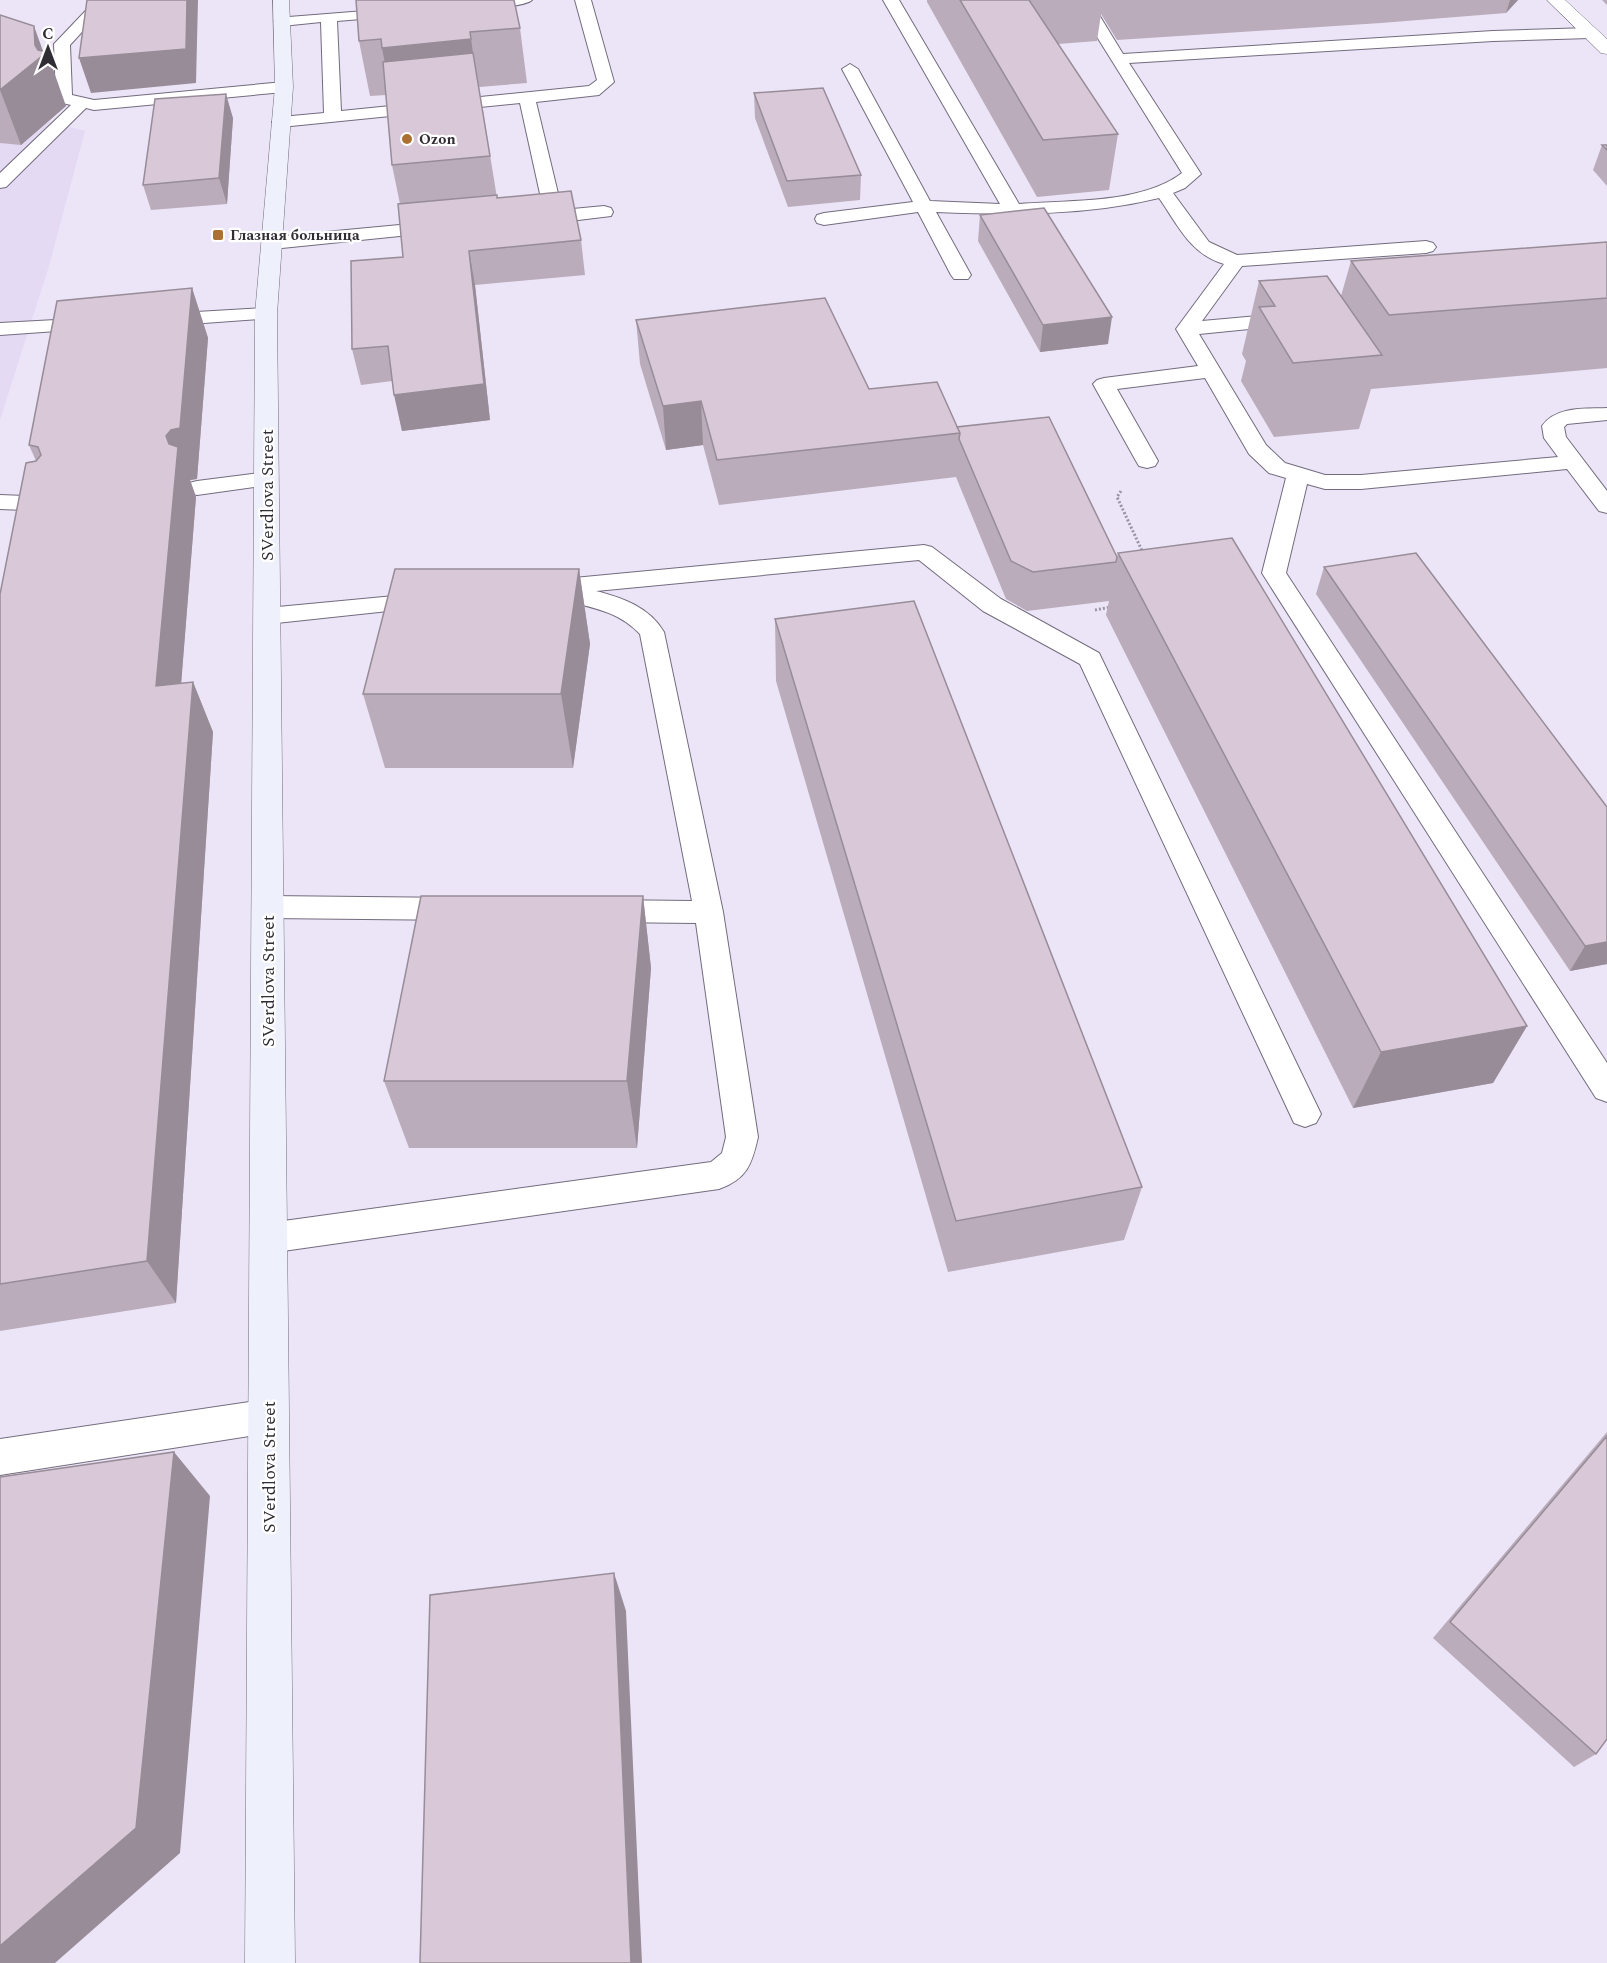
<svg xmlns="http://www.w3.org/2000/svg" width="1607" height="1963" viewBox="0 0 1607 1963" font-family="Spectral,serif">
<rect width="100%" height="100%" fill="#ece5f8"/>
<path fill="#e4daf4" d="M0 109 85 131 49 266 0 420Z"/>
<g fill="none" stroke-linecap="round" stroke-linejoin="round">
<defs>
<path id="service" d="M101 0H128L125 3 104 8 70 45 72 95 94 100 284 82 292 87 284 92 94 110 86 108 6 187 0 188V173L71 105 58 102 56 98 54 44 94 2Z
M532 0C525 7 472 11 465 4L470 0Z
M575 0H591L614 82 599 95 536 102 562 210 604 206 611 208 613 212 611 216 554 223 527 222 525 218 527 214 544 212 520 103 281 127 275 126 272 122 275 118 281 117 324 113 321 22 282 26 274 21 276 18 403 8 406 11 398 16 337 21 341 111 589 86 597 80Z
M883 0H899L1019 204C1069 200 1142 204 1182 173L1074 0H1090L1123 54 1493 31 1590 28 1598 33 1590 38 1493 41 1129 63 1201 174 1185 188 1173 193 1209 242 1237 255 1426 241 1433 243 1436 247 1433 251 1426 253 1242 266 1202 321 1291 313 1298 315 1301 319 1298 323 1291 325 1199 334 1266 445 1285 463 1325 475H1361L1558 457 1544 438 1542 426C1556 406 1584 409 1607 408V420L1567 424 1564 427 1566 437 1607 491V513L1599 511 1567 469 1361 489H1325L1307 484 1286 573 1607 1063V1102L1596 1098 1262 573 1286 478 1269 473 1249 454 1205 378 1117 389 1158 461 1155 466 1147 468 1139 466 1136 461 1093 384 1097 380 1104 378 1198 366 1176 329 1224 264C1190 254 1178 225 1159 198 1085 216 1011 215 936 212L971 275 968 279H954L951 275 918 212 824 225 817 223 815 219 817 215 824 213 913 202 842 69 850 64 858 69 930 201 1000 204Z
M442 221 449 223 451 227 449 231 272 249 265 247 263 243 265 239 272 237Z
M266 308 273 310 276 314 273 318 162 326 155 324 152 320 155 316 162 314Z
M93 318 100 320 103 324 100 328 0 335V323Z
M267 472 275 474 278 479 275 484 197 495 189 493 186 488 189 483 197 481Z
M0 495 50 497 58 499 61 504 58 509 50 511 0 509Z
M924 545 932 547 1001 599 1099 653 1321 1114 1316 1123 1305 1127 1294 1123 1080 664 983 611 919 560 596 591C623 598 649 607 664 632L723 912 758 1137C752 1164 747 1179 719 1189L269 1253 257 1249 252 1238 257 1227 269 1223 711 1162 722 1153 726 1137 696 923 604 922 594 919 590 911 594 903 604 900 692 901 640 634C618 611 593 608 563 600L560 595 542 597 533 594 530 589 533 584 542 581Z
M426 593 435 596 438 601 435 606 267 624 258 622 255 616 258 610 267 608Z
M268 896 460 898 470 901 474 909 470 917 460 920 268 918 258 915 254 907 258 899Z
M269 1399 282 1404 287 1416 282 1428 269 1433 0 1475V1439Z"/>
<path id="minor" d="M1547 0H1565L1607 39V54L1601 53Z"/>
<path id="secondary" d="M273 0H289L293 87 277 314 295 1963H245L255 314 275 87Z"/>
</defs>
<use href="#service" stroke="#736c7d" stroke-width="2"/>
<use href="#minor" stroke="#736c7d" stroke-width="1"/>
<use href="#secondary" stroke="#736c7d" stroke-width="1"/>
<path stroke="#9a95a3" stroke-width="3" stroke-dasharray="2 2" stroke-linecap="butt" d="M1121 491 1117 497 1144 555
M1095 610 1111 607"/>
<use href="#service" fill="#fff" fill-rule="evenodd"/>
<use href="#minor" fill="#fff" fill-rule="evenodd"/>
<use href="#secondary" fill="#eef0fb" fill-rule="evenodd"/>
</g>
<path fill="#baacba" d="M927 0H1518L1506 13 1381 23 1117 40 1101 14 1097 41 1058 44 1118 134 1109 190 1037 197 927 2Z
M1602 0H1607V5Z
M0 15 66 106 21 145 0 143Z
M520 28 527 83 479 87 497 198 581 240 585 275 475 285 490 420 402 431 392 381 361 385 352 349 403 257 400 204 392 165 386 95 370 96 359 41Z
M754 93 861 175 860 200 788 207 755 118Z
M233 118 227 204 151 210 143 185Z
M1602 145H1607V186L1593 170Z
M980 215 1108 344 1040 352 978 241Z
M1607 242V368L1371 389 1359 429 1274 437 1241 381 1246 361 1242 354 1259 281 1341 296 1351 261Z
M192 288 208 338 197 479 190 480 196 497 181 683 193 682 213 732 176 1303 0 1331V594L36 461 29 445Z
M636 320 869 389 957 427 1117 557 1118 553 1527 1026 1493 1083 1353 1108 1106 615 1109 601 1027 611 1006 599 956 477 719 505 703 445 666 450 640 364Z
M1324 567 1607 807V964L1570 971 1316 594Z
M579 569 590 644 573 768H385L363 694Z
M775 619 1142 1187 1124 1240 948 1272 776 681Z
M643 896 651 968 637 1148H409L384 1081Z
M1607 1432V1739L1596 1754 1574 1767 1433 1638Z"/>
<path fill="#978c97" d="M187 0H198L196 83 91 93 79 58Z
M1510 0H1518L1506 13Z
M34 26 44 54 47 52 66 106 21 145 0 90 35 45Z
M471 39 479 95 393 104 382 48Z
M226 94 233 118 227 204 219 178Z
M469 251 475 285 490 420 402 431 394 395Z
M192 288 208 338 197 479 190 480 196 497 177 736 156 686 166 436 171 430Z
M1112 317 1108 344 1040 352 1043 325Z
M701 401 703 445 666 450 663 406Z
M579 569 590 644 573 768 561 694Z
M193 682 213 732 176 1303 147 1261Z
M643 896 651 968 637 1148 627 1081Z
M1607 942V964L1570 971 1585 946Z
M1527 1026 1493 1083 1353 1108 1381 1052Z
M174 1452 210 1496 180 1853 55 1963H0V1946Z
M614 1573 626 1611 642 1963H631Z"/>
<path fill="#d8c8d8" stroke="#978c97" stroke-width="1.5" d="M87 0H187L186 49 79 58Z
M356 0H514L520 28 470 32 471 39 382 48 381 39 359 41Z
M960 0H1029L1118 134 1043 140Z
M0 15 34 26 35 45 38 50 47 52 0 90Z
M473 53 490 156 392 165 383 62Z
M823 88 861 175 787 181 754 93Z
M226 94 219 178 143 185 155 99Z
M1602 145H1607V150Z
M571 191 581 240 469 251 484 384 394 395 388 346 352 349 351 261 403 257 398 204 497 195V198Z
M1044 208 1112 317 1043 325 980 215Z
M1607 242V298L1389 315 1351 261Z
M1327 276 1382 355 1293 363 1259 307 1275 306 1259 281Z
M192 288 180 428 171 430 166 436 169 444 178 447 156 686 193 682 147 1261 0 1284V594L26 463 36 461 41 455 38 447 29 445 57 301Z
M825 298 869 389 937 382 960 433 717 460 701 401 663 406 636 320Z
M1049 417 1117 557 1116 562 1033 572 1011 561 959 439 960 433 957 427Z
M1232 538 1527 1026 1381 1052 1118 553Z
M1416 553 1607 807V942L1585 946 1324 567Z
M395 569H579L561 694H363Z
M914 601 1142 1187 956 1221 775 619Z
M421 896H643L627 1081H384Z
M1607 1436V1739L1596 1754 1450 1622Z
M174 1452 136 1828 0 1946V1477Z
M614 1573 631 1963H420L430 1595Z"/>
<g fill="#ac7132" stroke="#fff" stroke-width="2">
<circle cx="407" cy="139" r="6"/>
<rect x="212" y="229" width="12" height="12" rx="3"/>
</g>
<g text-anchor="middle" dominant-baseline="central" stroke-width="4.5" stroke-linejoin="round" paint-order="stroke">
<g font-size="15" font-weight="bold" fill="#302d34" stroke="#fff" text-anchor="start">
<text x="419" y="139">Ozon</text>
<text x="230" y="235">Глазная больница</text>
</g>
<g font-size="18" fill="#302d34" stroke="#fff">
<text transform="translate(267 495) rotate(-90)">SVerdlova Street</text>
<text transform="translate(268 981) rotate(-90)">SVerdlova Street</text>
<text transform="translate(269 1467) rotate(-90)">SVerdlova Street</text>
</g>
</g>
<g transform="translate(48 48)" stroke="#ffffff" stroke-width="4.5" paint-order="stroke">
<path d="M0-4.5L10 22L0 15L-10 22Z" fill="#302d34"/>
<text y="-9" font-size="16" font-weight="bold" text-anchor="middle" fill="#302d34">С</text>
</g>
</svg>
